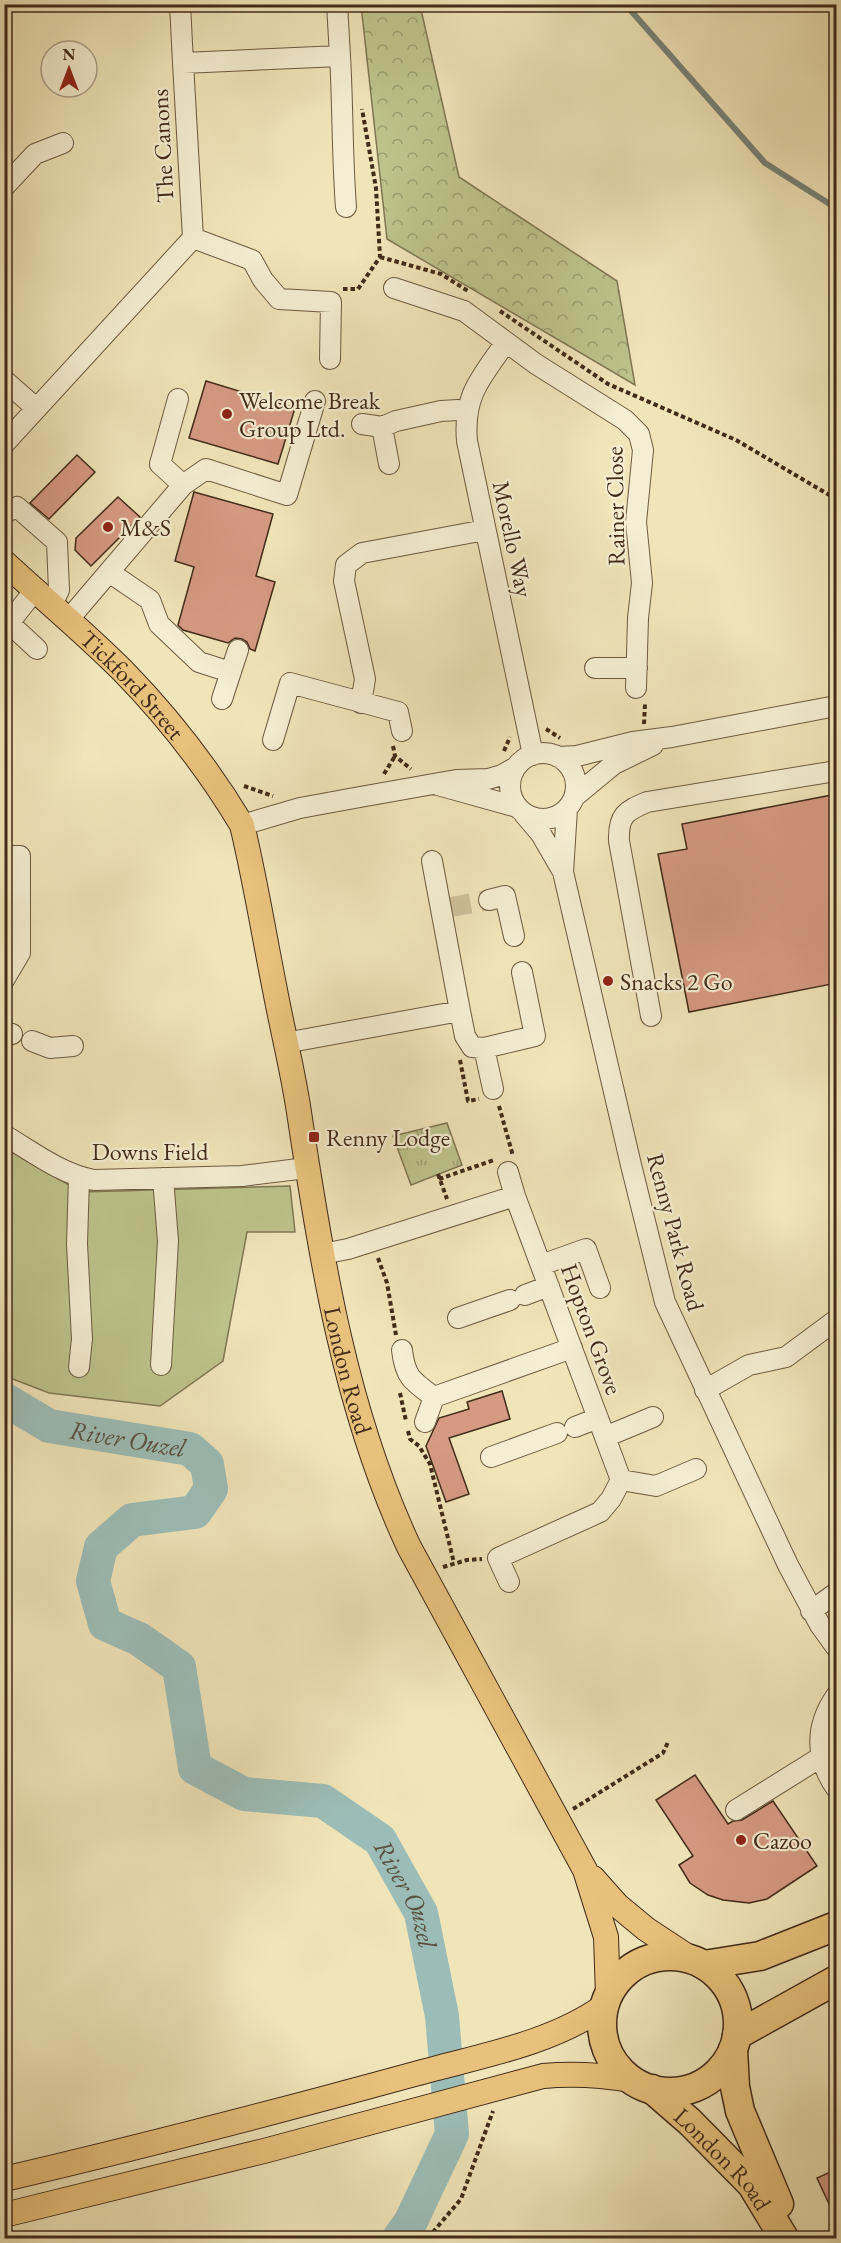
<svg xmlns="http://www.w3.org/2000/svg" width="841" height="2243" viewBox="0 0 841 2243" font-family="'EB Garamond',serif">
<defs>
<pattern id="forest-crowns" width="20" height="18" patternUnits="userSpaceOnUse" patternTransform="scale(1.5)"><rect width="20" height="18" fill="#bec38c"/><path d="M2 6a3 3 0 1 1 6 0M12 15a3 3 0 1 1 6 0" fill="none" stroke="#9c9f72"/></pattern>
<pattern id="park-tufts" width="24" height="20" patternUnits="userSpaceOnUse" patternTransform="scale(1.5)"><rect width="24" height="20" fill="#bec38c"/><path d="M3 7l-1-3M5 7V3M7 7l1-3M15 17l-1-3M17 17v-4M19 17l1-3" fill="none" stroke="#9c9f72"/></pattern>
</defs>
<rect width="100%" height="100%" fill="#f0e5b9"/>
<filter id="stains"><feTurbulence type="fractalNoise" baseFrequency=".00333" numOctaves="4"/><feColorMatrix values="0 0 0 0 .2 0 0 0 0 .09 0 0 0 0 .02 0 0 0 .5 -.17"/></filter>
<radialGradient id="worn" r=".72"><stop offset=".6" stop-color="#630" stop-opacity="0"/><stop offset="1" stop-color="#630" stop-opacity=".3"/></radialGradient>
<path fill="#bec38c" stroke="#807752" stroke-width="1.5" d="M4 1147 81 1192 290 1186 295 1232H247L223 1361 160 1406 49 1393 5 1376Z"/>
<path fill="url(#forest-crowns)" stroke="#807752" stroke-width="1.5" d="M361 5H420L459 177 617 281 635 385 387 239Z"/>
<path fill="url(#park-tufts)" stroke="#807752" stroke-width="1.5" d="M447 1123 462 1165 411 1185 393 1136Z"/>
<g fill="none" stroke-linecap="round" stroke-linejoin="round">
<path stroke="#788378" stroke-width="6" d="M625 4 765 163 836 208"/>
<path stroke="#9cbdb7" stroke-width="34" id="s1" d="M4 1399 49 1426 190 1449 207 1464 211 1489 195 1512 132 1520 101 1547 93 1581 105 1624 139 1639 179 1667 195 1768 244 1794 323 1801 380 1840 421 1913 442 2016 452 2134 411 2221 399 2238"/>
</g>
<path fill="#d69a84" stroke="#412b19" stroke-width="1.5" d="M206 381 295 408 278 464 189 438Z
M77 455 95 472 49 519 30 503Z
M194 492 273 514 256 576 275 582 255 651 250 649 247 642 242 639 235 638 228 643 183 630 178 625 194 567 175 561Z
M118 497 140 517 91 566 75 550 76 538Z
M837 794V983L689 1012 658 854 687 849 682 824Z
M502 1391 510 1419 449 1438 469 1494 446 1502 426 1446 439 1418 469 1409 467 1402Z
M695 1775 728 1824 733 1821 742 1820 773 1801 817 1866 767 1899 749 1903 723 1900 708 1895 690 1883 679 1865 693 1856 656 1800Z
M837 2169V2221L817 2178Z"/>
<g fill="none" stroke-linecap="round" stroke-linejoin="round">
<path stroke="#cdc099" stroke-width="20" stroke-dasharray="20 10" stroke-linecap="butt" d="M451 907 489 900"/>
<defs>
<path id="minor" d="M180 4 183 63
M340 56C343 107 342 156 346 207
M4 187 35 154 63 143
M193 238 252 260 263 280 279 299 331 302 330 359
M394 288 464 311 536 364 625 420 639 434 643 450 636 522 642 583 638 618 636 688
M506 342C481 378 463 395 467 441L533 755
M4 380 36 408
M178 399 160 464 183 485
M362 424 382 427 396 421 441 411 458 410 466 412
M382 427 389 464
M4 444 193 238 183 63 340 56 337 4
M4 513 17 507 57 542 59 590 52 605
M109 572 150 600 159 624 199 662 230 672
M35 590 9 623 37 649
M68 620 183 485 206 469 287 495 315 401
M595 668H637
M222 699 238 650
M361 703 365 679 344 581 346 565 362 553 485 530
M273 740 290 683 398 712 402 731
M510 786a33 33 0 1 1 66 0a33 33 0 1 1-66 0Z
M558 757 577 756 633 742 672 737 836 706
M438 785 517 807
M574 797 614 764 653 745
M567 809 563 872 631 1165 665 1302 788 1565 820 1625 836 1647
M524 814 541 834 563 872
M242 825 300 808 360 797 456 780 488 779 502 775 516 767
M4 856H20V953L4 980
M489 900 505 896 514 936
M460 1011 465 1036 472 1047 484 1048 535 1036 522 972
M651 1016 619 841C618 815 626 811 647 802L836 771
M4 1032 12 1034
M32 1041 50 1048 73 1046
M285 1043 460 1011 432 861
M484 1048 493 1089
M4 1135C33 1152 61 1174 94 1180L242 1176 306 1168
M508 1172 515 1196
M79 1177 77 1244 82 1339 79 1367
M322 1254 348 1249 515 1196 621 1480 611 1499 600 1512 498 1558 509 1582
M541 1265 586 1249 600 1288
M525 1295 549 1286
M458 1318 510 1300
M402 1350C405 1377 412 1381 434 1397L572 1348
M161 1365 168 1241 163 1178
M705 1390 749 1365 786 1357 836 1320
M425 1422 434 1397
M575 1427 598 1418
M605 1437 653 1417
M491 1457 557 1433
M621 1480 656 1486 696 1469
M811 1611 836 1593
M836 1696C815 1726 815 1758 836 1788
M736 1810 821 1757"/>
<g id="major">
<path id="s2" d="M4 562C43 598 85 633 122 670 167 716 209 770 242 825 255 879 264 935 275 990 283 1033 294 1075 300 1119 322 1265 346 1412 409 1547L585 1870 606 1937 608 1995"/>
<path d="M593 1878 617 1905 646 1929 690 1958"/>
<path d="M4 2179C141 2147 276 2112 411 2075 474 2057 550 2045 604 2006"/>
<path d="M4 2215 264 2151 543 2076C574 2073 602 2075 632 2080"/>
</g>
<g id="highway">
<circle cx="670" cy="2024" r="68"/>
<path d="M704 1965 760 1956 836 1926"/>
<path d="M737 2035 836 1980"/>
<path d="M733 2050 735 2087 740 2111 779 2204"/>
<path id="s3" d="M652 2089 690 2122 752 2185 784 2238"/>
</g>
</defs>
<use href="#minor" stroke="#6d5a41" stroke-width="22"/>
<use href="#major" stroke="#412b19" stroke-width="26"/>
<use href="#highway" stroke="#412b19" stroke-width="31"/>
<path stroke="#412b19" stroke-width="4" stroke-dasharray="4.5 3" stroke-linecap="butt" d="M380 257 441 274 468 291
M343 289H358L380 257 376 188 362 109
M500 311 608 384 736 440 836 499
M644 724 645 704
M546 729 560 738
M393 746 395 756 411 769
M504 751 510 737
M384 774 395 756
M244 786 273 796
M460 1060 468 1101 479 1099
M499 1106 513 1156
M438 1174 447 1199
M439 1179 494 1160
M378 1258 387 1283 396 1335
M400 1393 406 1421
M408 1431 410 1439 419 1446 430 1464 454 1563
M443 1567 467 1560 482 1559
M573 1809 663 1753 668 1742
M428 2238 461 2199 493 2111"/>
<use href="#minor" stroke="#f5eed2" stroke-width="20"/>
<use href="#major" stroke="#e8c27c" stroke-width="24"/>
<use href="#highway" stroke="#e8c27c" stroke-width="28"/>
</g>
<g fill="#8f2418" stroke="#f5eed2" stroke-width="2">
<circle cx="227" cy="414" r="6"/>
<circle cx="108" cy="527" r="6"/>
<circle cx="608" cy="981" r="6"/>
<rect x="308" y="1131" width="12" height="12" rx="3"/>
<circle cx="741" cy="1840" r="6"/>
</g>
<g text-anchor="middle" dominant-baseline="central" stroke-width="4.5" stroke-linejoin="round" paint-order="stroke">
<g font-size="24" fill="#412b19" stroke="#f5eed2">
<text transform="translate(162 146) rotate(-93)">The Canons</text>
<text transform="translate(615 506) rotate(-91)">Rainer Close</text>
<text transform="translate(513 539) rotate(78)">Morello Way</text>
<text stroke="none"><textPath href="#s2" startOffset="178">Tickford Street</textPath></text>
<text x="150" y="1151">Downs Field</text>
<text transform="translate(676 1232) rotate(75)">Renny Park Road</text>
<text transform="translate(592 1329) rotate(70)">Hopton Grove</text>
<text stroke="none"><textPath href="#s2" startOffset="912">London Road</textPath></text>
<text stroke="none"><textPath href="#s3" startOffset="100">London Road</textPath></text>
</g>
<g font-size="24" fill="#412b19" stroke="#f5eed2" text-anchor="start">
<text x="239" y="400">Welcome Break<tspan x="239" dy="28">Group Ltd.</tspan></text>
<text x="120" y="527">M&amp;S</text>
<text x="620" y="981">Snacks 2 Go</text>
<text x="326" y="1137">Renny Lodge</text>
<text x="753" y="1840">Cazoo</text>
</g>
<g font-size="26" font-style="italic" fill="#585040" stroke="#f5eed2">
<text stroke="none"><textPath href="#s1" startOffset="132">River Ouzel</textPath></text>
<text stroke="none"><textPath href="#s1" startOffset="908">River Ouzel</textPath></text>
</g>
</g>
<rect width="841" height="2243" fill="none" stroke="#f0e5b9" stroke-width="24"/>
<rect x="6" y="6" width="829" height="2231" fill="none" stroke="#412b19" stroke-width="3"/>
<rect x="12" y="12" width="817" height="2219" fill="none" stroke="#412b19" stroke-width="1.5"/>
<g transform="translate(69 69)"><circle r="28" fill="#f5eed2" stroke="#ada088" stroke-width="1.5"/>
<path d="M0-4.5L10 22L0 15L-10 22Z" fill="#8f2418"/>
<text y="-9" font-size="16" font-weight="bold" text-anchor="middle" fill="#412b19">N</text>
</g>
<rect width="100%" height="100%" filter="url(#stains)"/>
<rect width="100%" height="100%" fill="url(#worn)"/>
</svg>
